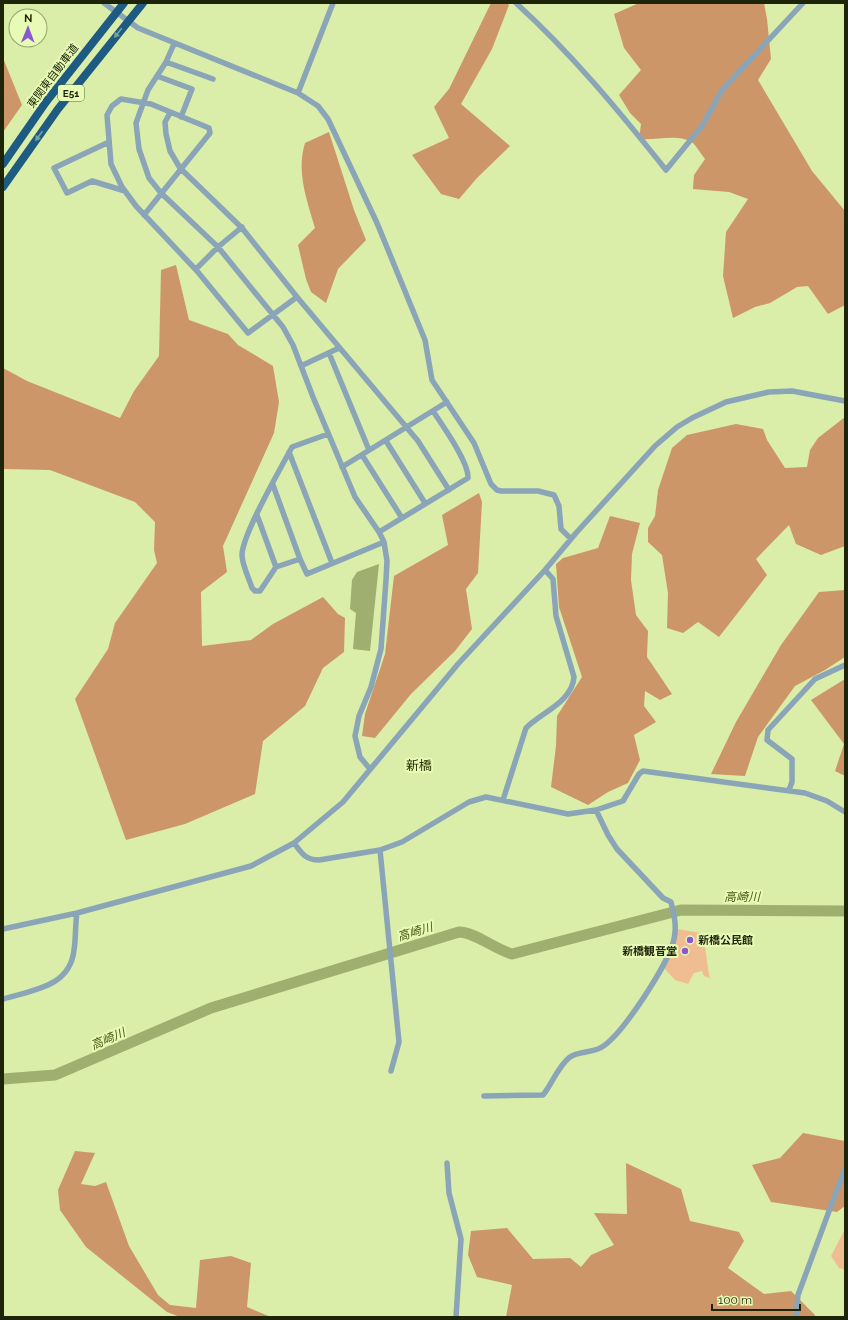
<svg xmlns="http://www.w3.org/2000/svg" width="848" height="1320" viewBox="0 0 848 1320" font-family="Raleway,'Noto Sans JP',sans-serif">
<rect width="100%" height="100%" fill="#daeda9"/>
<path fill="#f0bd93" d="M677 929 701 933C707 946 706 963 710 978L704 976 702 971 694 973 688 984 675 980 664 968 669 960Z
M845 1229V1270L839 1268 831 1256Z"/>
<path fill="#cd9669" d="M491 3H507L509 5 492 49 461 104 510 146 477 178 459 199 441 194 412 155 449 138 434 107 449 89Z
M639 3H764L767 19 771 59 758 80 812 171 845 211V305L828 314 808 286 797 287 770 303 755 307 733 318 723 276 726 232 748 199 729 192 693 189 694 175 705 159C701 154 697 147 693 143 678 133 656 141 639 139L641 124 630 113 619 95 641 70 624 48 614 14Z
M3 58 22 105 3 132Z
M329 132 354 210 366 240 338 269 326 303 311 292 306 279 298 245 315 228C307 200 296 172 305 143Z
M176 265 189 320 228 334 238 345 273 366 279 402 274 433 223 546 227 572 201 592 202 646 251 640 273 624 323 597 338 614 345 618 344 652 323 668 305 706 263 741 255 794 185 824 126 840 75 699 108 649 115 623 157 563 154 550 155 522 135 502 50 470 3 469V368L27 381 120 418 134 391 159 356 161 270Z
M845 417V546L821 555 796 544 789 525 756 559 767 575 719 637 698 622 683 633 667 628 668 593 662 555 648 542V528L655 516 658 490 672 448 687 435 736 424 763 429 767 440 785 468 807 467 810 450 818 438Z
M479 493 482 502 478 573 466 589 472 629 455 651 411 694 375 738 362 736 365 714 385 654 394 576 448 545 442 515Z
M610 516 640 523 632 554 631 580 636 615 648 631 647 657 672 694 660 700 645 691 644 706 656 722 634 735 640 760 628 783 608 792 588 805 551 787 556 746 557 716 582 677 559 607 556 564 563 558 598 548Z
M845 590V657L825 670 795 686 758 737 745 776 711 774 736 722 781 645 819 592Z
M845 679V776L835 771 844 744 811 700Z
M803 1133 845 1141V1206L837 1212 771 1202 752 1165 780 1158Z
M75 1151 95 1153 81 1184 95 1186 106 1182 129 1246 158 1295 170 1305 196 1308 200 1260 231 1256 251 1263 247 1307 271 1317H180L167 1312 86 1247 60 1210 58 1190Z
M626 1163 681 1189 690 1221 739 1232 744 1241 728 1268 764 1294 791 1291 815 1315V1317H506L512 1285 477 1277 468 1255 471 1231 507 1228 533 1259 570 1258 581 1267 591 1255 614 1245 594 1213 627 1214Z"/>
<path fill="#9eaf6f" d="M379 564 370 651 353 649 356 613 350 609 352 580 357 572Z"/>
<g fill="none" stroke-linecap="round" stroke-linejoin="round">
<path stroke="#9eaf6f" stroke-width="11" d="M3 1079 55 1075 211 1008 459 932C475 932 494 949 512 954L681 910 845 911"/>
<path stroke="#8ba5b8" stroke-width="5.5" d="M104 3 138 28 298 93 318 106 328 119 377 223 425 340 432 380 474 443 491 484 497 490 501 491H538L554 495 559 506 561 529 571 539
M516 3C572 54 619 111 666 170L702 126 722 90 803 3
M174 44 166 62 148 90 136 123 139 149 149 178 161 193 218 247 283 327 293 345 313 397 355 497 379 532 384 542 387 561 386 580 381 649 371 687 359 716 355 736 360 757 370 769
M166 62 213 79
M157 76 192 89 181 117
M298 93 333 3
M170 113 165 122 166 134 170 151 180 168 242 228 297 297 418 441 449 490
M109 142 54 168 67 193 92 181 125 191
M144 215 210 133 209 128 151 104 121 99 112 106 107 115 111 164 122 187 136 206 197 271 248 333 297 297
M196 269 218 247 242 227
M329 353 369 450
M301 366 339 348
M328 434 292 447C281 468 242 535 242 555 242 565 249 578 252 588L255 591H260L276 567 300 559 307 574 384 542
M386 441 425 503
M289 452 332 563
M362 455 402 518
M342 467 447 402
M273 485 300 559
M257 515 276 567
M379 532 468 478C469 462 442 425 433 411
M789 790 792 782V759L767 740 768 730 815 679 845 665
M503 800 526 728C542 712 572 702 574 677L556 616 553 579 545 570
M294 843C302 854 306 860 319 860L380 850 402 842 469 802 486 797 568 814 596 810 623 801 639 774 643 771 805 793 827 801 845 812
M380 850 399 1042 391 1071
M3 929 77 913 251 866 294 843 343 802 458 664 545 570 576 533 655 446 677 427 692 418 726 402 769 392 792 391 845 401
M3 999C33 990 70 987 74 950 76 938 75 925 77 913
M484 1096 543 1095C552 1084 558 1066 570 1057 578 1051 593 1053 602 1047 622 1035 670 962 674 939 677 926 674 915 671 902L663 898 617 849 608 835 596 810
M447 1163 449 1193 461 1239 456 1317
M796 1317 798 1295 845 1168"/>
<path stroke="#1d5b83" stroke-width="8" d="M3 164 46 102 124 3
M3 187 58 109 143 3"/>
</g>
<defs><path id="oneway-solid" d="M-6-.8H1V-3.2L6.5 0L1 3.2V.8H-6Z"/></defs>
<g fill="#78a39a">
<use href="#oneway-solid" transform="translate(118 33) rotate(128)"/>
<use href="#oneway-solid" transform="translate(39 136) rotate(126)"/>
</g>
<g fill="#8b57cf" stroke="#e7fbb6" stroke-width="1.5">
<circle cx="690" cy="940" r="4"/>
<circle cx="685" cy="951" r="4"/>
</g>
<g text-anchor="middle" dominant-baseline="central" stroke-width="4" stroke-linejoin="round" paint-order="stroke">
<rect fill="#e7fbb6" stroke="#5a643c" stroke-width="1" x="58" y="85" width="26" height="16" rx="3"/>
<g font-size="10" font-weight="bold" fill="#1d2408">
<text x="71" y="93">E51</text>
</g>
<g font-size="11" fill="#1d2408" stroke="#e7fbb6">
<text transform="translate(53 76) rotate(-53)">東関東自動車道</text>
</g>
<g font-size="11" font-weight="bold" fill="#1d2408" stroke="#e7fbb6" text-anchor="start">
<text x="698" y="940">新橋公民館</text>
<text x="677" y="951" text-anchor="end">新橋観音堂</text>
</g>
<g font-size="12" font-style="italic" fill="#4e5c15" stroke="#e7fbb6">
<text x="742" y="897">高崎川</text>
<text transform="translate(415 932) rotate(-17)">高崎川</text>
<text transform="translate(108 1039) rotate(-23)">高崎川</text>
</g>
<g font-size="13" fill="#263000" stroke="#e7fbb6">
<text x="419" y="765">新橋</text>
</g>
</g>
<rect width="848" height="1320" fill="none" stroke="#1d2408" stroke-width="8"/>
<g transform="translate(28 28) rotate(1)"><circle r="19" fill="#e7fbb6" stroke="#96a570"/>
<path d="M0-3L7 15L0 10L-7 15Z" fill="#8b57cf"/>
<text y="-6" font-size="11" font-weight="bold" text-anchor="middle" fill="#1d2408">N</text>
</g>
<path d="M712 1304v6h88v-6" fill="none" stroke="#1d2408" stroke-width="2"/>
<text x="718" y="1304" font-size="12" fill="#1d2408" stroke="#e7fbb6" stroke-width="3" paint-order="stroke">100 m</text>
</svg>
